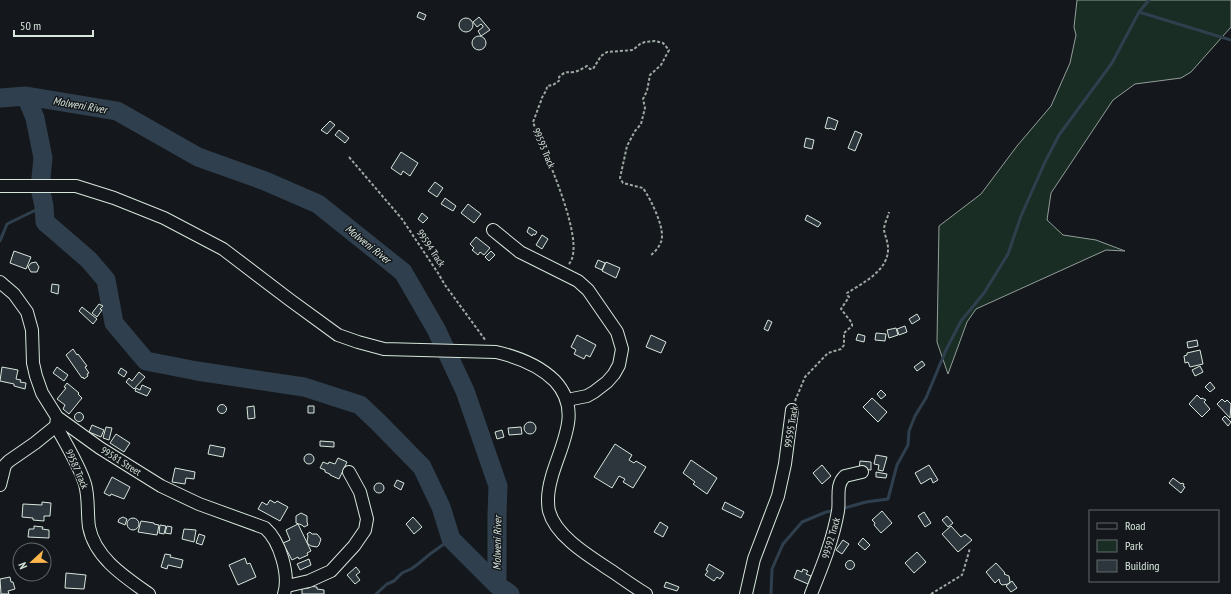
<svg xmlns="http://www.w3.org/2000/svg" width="1231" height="594" viewBox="0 0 1231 594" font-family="'PT Sans Narrow',sans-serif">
<rect width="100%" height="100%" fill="#14181c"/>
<path fill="#1a2d24" stroke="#939e99" d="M1077 0H1231V27L1191 72 1181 78 1135 84 1113 100 1051 193 1047 220 1063 235 1096 240 1125 251 1106 250 976 309 967 322 948 374 937 342 939 226 981 194 1017 146 1051 106 1070 63 1076 35 1074 27Z"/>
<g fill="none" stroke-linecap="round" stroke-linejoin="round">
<path stroke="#2f3f4d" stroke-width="3" d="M1139 12 1231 40
M0 241 7 224 44 206
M841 509 866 502 888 499 897 465 908 445 909 431 915 416 926 398 946 350 961 321 984 293 1008 254 1021 216 1045 162 1059 135 1112 63 1139 12 1149 0
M376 594 387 584 394 581 402 573 411 569 418 564 430 554 451 539
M771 594 772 569 783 544 802 522 826 512 836 510"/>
<path stroke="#2f3f4d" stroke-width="19" d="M26 96 35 118 43 158 40 188 44 206 45 222 89 260 106 280 114 323 146 361 197 371 304 387 360 405 378 422 422 467 441 507 451 539 497 585
M0 98 26 96 117 111 198 157 265 181 318 204 403 272 436 329 465 391 498 486 497 515V585L510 594"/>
</g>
<path fill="#2c363c" stroke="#d8e6dc" d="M419 12 426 15 424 20 417 17Z
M479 17 490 30 481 36 478 31 483 27V26L481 24 477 27 473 22Z
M459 25a7 7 0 1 1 14 0a7 7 0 1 1-14 0Z
M472 43a7 7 0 1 1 14 0a7 7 0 1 1-14 0Z
M828 117 838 121 835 130 830 128 829 129 825 128Z
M330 121 335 125 327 134 321 130Z
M339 130 349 138 345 143 335 135Z
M855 131 862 134 855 151 848 148Z
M806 138 814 140 812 149 804 147Z
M401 152 418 163 410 176 403 171 401 175 391 168Z
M435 182 443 188 437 197 428 191Z
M445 198 456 206 453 211 441 204Z
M468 204 481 214 474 223 461 213Z
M422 213 428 218 423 223 418 219Z
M807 215 821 223 818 227 805 220Z
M529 227 537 232 535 235 533 234 532 236 527 232Z
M542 235 548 239 542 249 536 245Z
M476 237 490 248 484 255 480 252 478 255 472 250 474 248 470 244Z
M14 251 31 257 26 269 10 263Z
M491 251 495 255 489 261 485 257Z
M598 260 605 263 602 270 595 267Z
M36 262 39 267 37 272H31L28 267 31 263Z
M606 262 620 268 616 278 602 271Z
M52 284 59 285 58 294 51 292Z
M99 304 103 306 100 309 102 310 97 317 92 313Z
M82 307 97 319 93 324 79 311Z
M917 314 920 319 912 324 909 319Z
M768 320 772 322 768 331 764 329Z
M905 326 907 332 899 335 897 329Z
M896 328 898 335 889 338 887 330Z
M876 333 886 334 885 341 875 340Z
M858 334 865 336 864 342 856 340Z
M577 335 596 345 590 357 586 355 584 359 574 354 576 350 571 347Z
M651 335 666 342 661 353 646 347Z
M1197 340 1198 346 1188 348 1187 342Z
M73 349 77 355 78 354 87 366 85 367 89 373 87 374 88 376 84 379 83 377 82 378 66 355Z
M1200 350 1203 364 1190 367 1188 362 1185 363 1184 356 1187 355V353Z
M922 361 925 365 917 371 914 367Z
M1200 366 1203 372 1195 376 1192 370Z
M2 367 18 370 16 379 21 380 20 382 26 383 25 389 14 386V384L0 381Z
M57 367 68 375 64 381 53 373Z
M121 368 127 372 124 377 118 373Z
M139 372 145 377 134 389 126 382 129 378 132 381Z
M1210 382 1215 388 1210 392 1205 387Z
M67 383 79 393 78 394 82 398 69 414 63 409 65 405 57 399 66 388 64 387Z
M142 385 151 389 147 396 135 391 136 388 140 390Z
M881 390 886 395 881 399 877 394Z
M1197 395 1201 399 1202 398 1206 400 1204 402 1210 409 1202 417 1189 404Z
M872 398 887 412 878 422 863 407Z
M1222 399 1225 402 1227 400 1231 404 1230 418 1217 404Z
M217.5 409a4.5 4.5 0 1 1 9 0a4.5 4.5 0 1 1-9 0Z
M254 406 255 418 248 419 247 407Z
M308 406H314V413H308Z
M74.5 417a4.5 4.5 0 1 1 9 0a4.5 4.5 0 1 1-9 0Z
M1225 416 1231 422 1228 426 1222 419Z
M524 428a6 6 0 1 1 12 0a6 6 0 1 1-12 0Z
M92 425 104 430 101 437 89 432Z
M106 427 112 428 109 440 103 438Z
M521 427 522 434 509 435 508 428Z
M502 430 504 437 497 439 495 432Z
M116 434 130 443 124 452 110 443Z
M320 441 334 442V447L320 446Z
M615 444 632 455 629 460 634 463 636 461 646 467 633 488 623 482 625 479 619 476 612 488 594 477Z
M210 445 225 448 223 457 208 454Z
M304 459a5 5 0 1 1 10 0a5 5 0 1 1-10 0Z
M876 455 887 457 883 471 878 470 879 465 874 464Z
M338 458 347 462 339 479 330 475V474L325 472V470L320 468 323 462 328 464 329 462 335 464Z
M691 460 717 478 707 494 693 484 695 482 683 473Z
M860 461 871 462V470L859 469Z
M822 465 831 476 822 484 813 473Z
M929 465 938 480 933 483 931 478 921 484 915 473Z
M175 468 195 472 194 479 186 478 185 484 172 482Z
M876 472 887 474 886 478 876 477Z
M112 477 130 487 124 499 111 494 110 496 104 493Z
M1173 478 1181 484 1182 483 1184 484 1183 486 1185 487 1181 493 1169 483Z
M397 480 404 483 401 490 394 486Z
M374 488a5 5 0 1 1 10 0a5 5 0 1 1-10 0Z
M270 500 275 503 277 501 288 507 280 521 258 509 262 502 267 505Z
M42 502 51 503 50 516H44V521L33 520V518L22 517 23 504 42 505Z
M725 502 744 512 741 518 722 509Z
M882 511 892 523 881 533 874 525 875 523 872 520Z
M924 512 931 523 925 527 918 516Z
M301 513 307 516V522L308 525 304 527 302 525 296 523V516Z
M947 516 953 523 948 527 942 520Z
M123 517 127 519 125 525 118 522 119 519Z
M413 517 422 527 414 534 406 524Z
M127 524a6 6 0 1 1 12 0a6 6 0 1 1-12 0Z
M141 521 154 523V524L159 525 157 535 138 532Z
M660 522 668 527 663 537 654 532Z
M298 524 311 551 307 553 308 555 299 559 298 557 292 560 283 543 290 540 286 530Z
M160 525 166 526 164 534 159 533Z
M34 526 43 527 42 529 49 530V538L28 537 29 529H34Z
M167 526 172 527 171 534 165 533Z
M951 526 961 537 965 534 972 540 958 552 942 534Z
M184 529 196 530 194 542 182 539Z
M310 532 312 534H317L321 539 319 545 317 547 311 546 308 544 307 542 308 536 307 534Z
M199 534 205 536 202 545 196 543Z
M863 538 870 545 865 550 858 544Z
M843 540 849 544 842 554 836 550Z
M917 552 926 562 914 573 905 563Z
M165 554 171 555 170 557 183 560 181 568 168 565 167 569 161 567Z
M245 558 247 564 250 563 256 577 238 585 229 565Z
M309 559 311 565 300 570 297 564Z
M845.5 565a4.5 4.5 0 1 1 9 0a4.5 4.5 0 1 1-9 0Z
M996 563 1005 573 1004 574 1009 576 1010 582 1008 584 1002 585 1000 583 999 579 995 583 986 572Z
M709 564 724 573 720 579 717 577 714 581 705 575 708 571 706 570Z
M356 567 360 572 356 575 360 580 355 584 347 575Z
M803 569 808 571 806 574 811 576 808 584 794 578 797 570 802 572Z
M66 573 86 575 84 589 65 588Z
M10 577 11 582H13L15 589 8 591 9 594H1L0 579Z
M1012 581 1017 588 1011 592 1006 586Z
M666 582 679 587 677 591 664 587Z
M309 586 317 587V589L324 590V594H302V588H309Z"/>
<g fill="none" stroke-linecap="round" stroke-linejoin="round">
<defs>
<path id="minor" d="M0 186H76L114 198 164 218 223 249 290 300 338 335 358 342 384 349 496 352C518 357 539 365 555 381 589 418 549 458 548 499 548 503 548 507 549 511 556 538 594 559 616 574 626 581 636 588 646 594
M493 230 520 252 578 281 588 290 617 332 622 349 619 365 614 374 607 382 594 392 587 396 567 400
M0 282 14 294 27 312 32 330 33 363 36 376 42 393 57 417 100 448 161 486 199 504 265 528C280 541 290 575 284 594
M57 417 56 426C66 444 79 465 85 484 89 498 87 512 89 527 95 558 125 577 149 594
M0 485 5 465 9 461 35 443 56 426
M287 586 309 581 331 571 354 546 365 530 367 519 360 492 349 472
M746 594 754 559 778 496 785 464 792 410
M811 594C822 567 833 540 838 511 840 499 835 485 845 476L862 472"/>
</defs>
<use href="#minor" stroke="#d8e6dc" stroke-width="14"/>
<path stroke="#9da8a2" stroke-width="2" stroke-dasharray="3 2" stroke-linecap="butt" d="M349 157 402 219 438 273 445 285 486 341
M569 264C588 242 542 148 533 122 536 115 538 108 541 101 542 95 547 92 547 86L553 85 560 80 559 77C567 70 566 73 574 72 579 71 583 68 587 66L590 69H593L601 56 607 52 633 50 640 44 645 42 655 41 663 43 669 50 661 65 650 75 647 91 643 99 645 108 641 124 635 131 627 146 620 178 623 183 643 188C651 200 666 229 661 242 659 247 655 252 651 255
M795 401 805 377 828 353 841 349 844 345V333L852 326V323L841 309 849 297 847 295V293C863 283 889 270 888 248 888 242 885 236 884 230 884 224 888 217 889 212
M931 594 962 575 964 569 970 548"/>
<use href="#minor" stroke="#14181c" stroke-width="12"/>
</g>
<g text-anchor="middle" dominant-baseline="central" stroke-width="3" stroke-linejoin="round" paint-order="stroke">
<g font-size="10" fill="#d8e6dc" stroke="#14181c">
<text transform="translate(544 148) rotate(67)">99593 Track</text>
<text transform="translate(431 248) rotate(56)">99594 Track</text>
<text transform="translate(791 427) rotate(-81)">99595 Track</text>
<text transform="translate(121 461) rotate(32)">99581 Street</text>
<text transform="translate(77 469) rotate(66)">99587 Track</text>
<text transform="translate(831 538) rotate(-74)">99592 Track</text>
</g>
<g font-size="11" font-style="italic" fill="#d8e6dc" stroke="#14181c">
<text transform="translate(80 105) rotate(10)">Molweni River</text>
<text transform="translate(368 244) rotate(39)">Molweni River</text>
<text transform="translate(497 543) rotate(-89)">Molweni River</text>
</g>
</g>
<rect x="1089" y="510" width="130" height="72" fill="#14181c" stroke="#626a69"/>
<rect x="1097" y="523" width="20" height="6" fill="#14181c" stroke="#626a69"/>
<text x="1125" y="530" font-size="12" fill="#d8e6dc">Road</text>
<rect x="1097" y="540" width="20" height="12" fill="#1a2d24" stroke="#626a69"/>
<text x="1125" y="550" font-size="12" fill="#d8e6dc">Park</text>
<rect x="1097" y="560" width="20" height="12" fill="#2c363c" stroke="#626a69"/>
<text x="1125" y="570" font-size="12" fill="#d8e6dc">Building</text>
<g transform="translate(32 562) rotate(248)"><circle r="19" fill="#14181c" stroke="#626a69"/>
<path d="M0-3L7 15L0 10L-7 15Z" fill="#ffb74d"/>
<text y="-6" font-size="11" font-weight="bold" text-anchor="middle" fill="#d8e6dc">N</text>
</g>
<path d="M14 30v6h79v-6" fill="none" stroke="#d8e6dc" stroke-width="2"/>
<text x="20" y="30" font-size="12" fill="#d8e6dc" stroke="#14181c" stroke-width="3" paint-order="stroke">50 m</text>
</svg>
